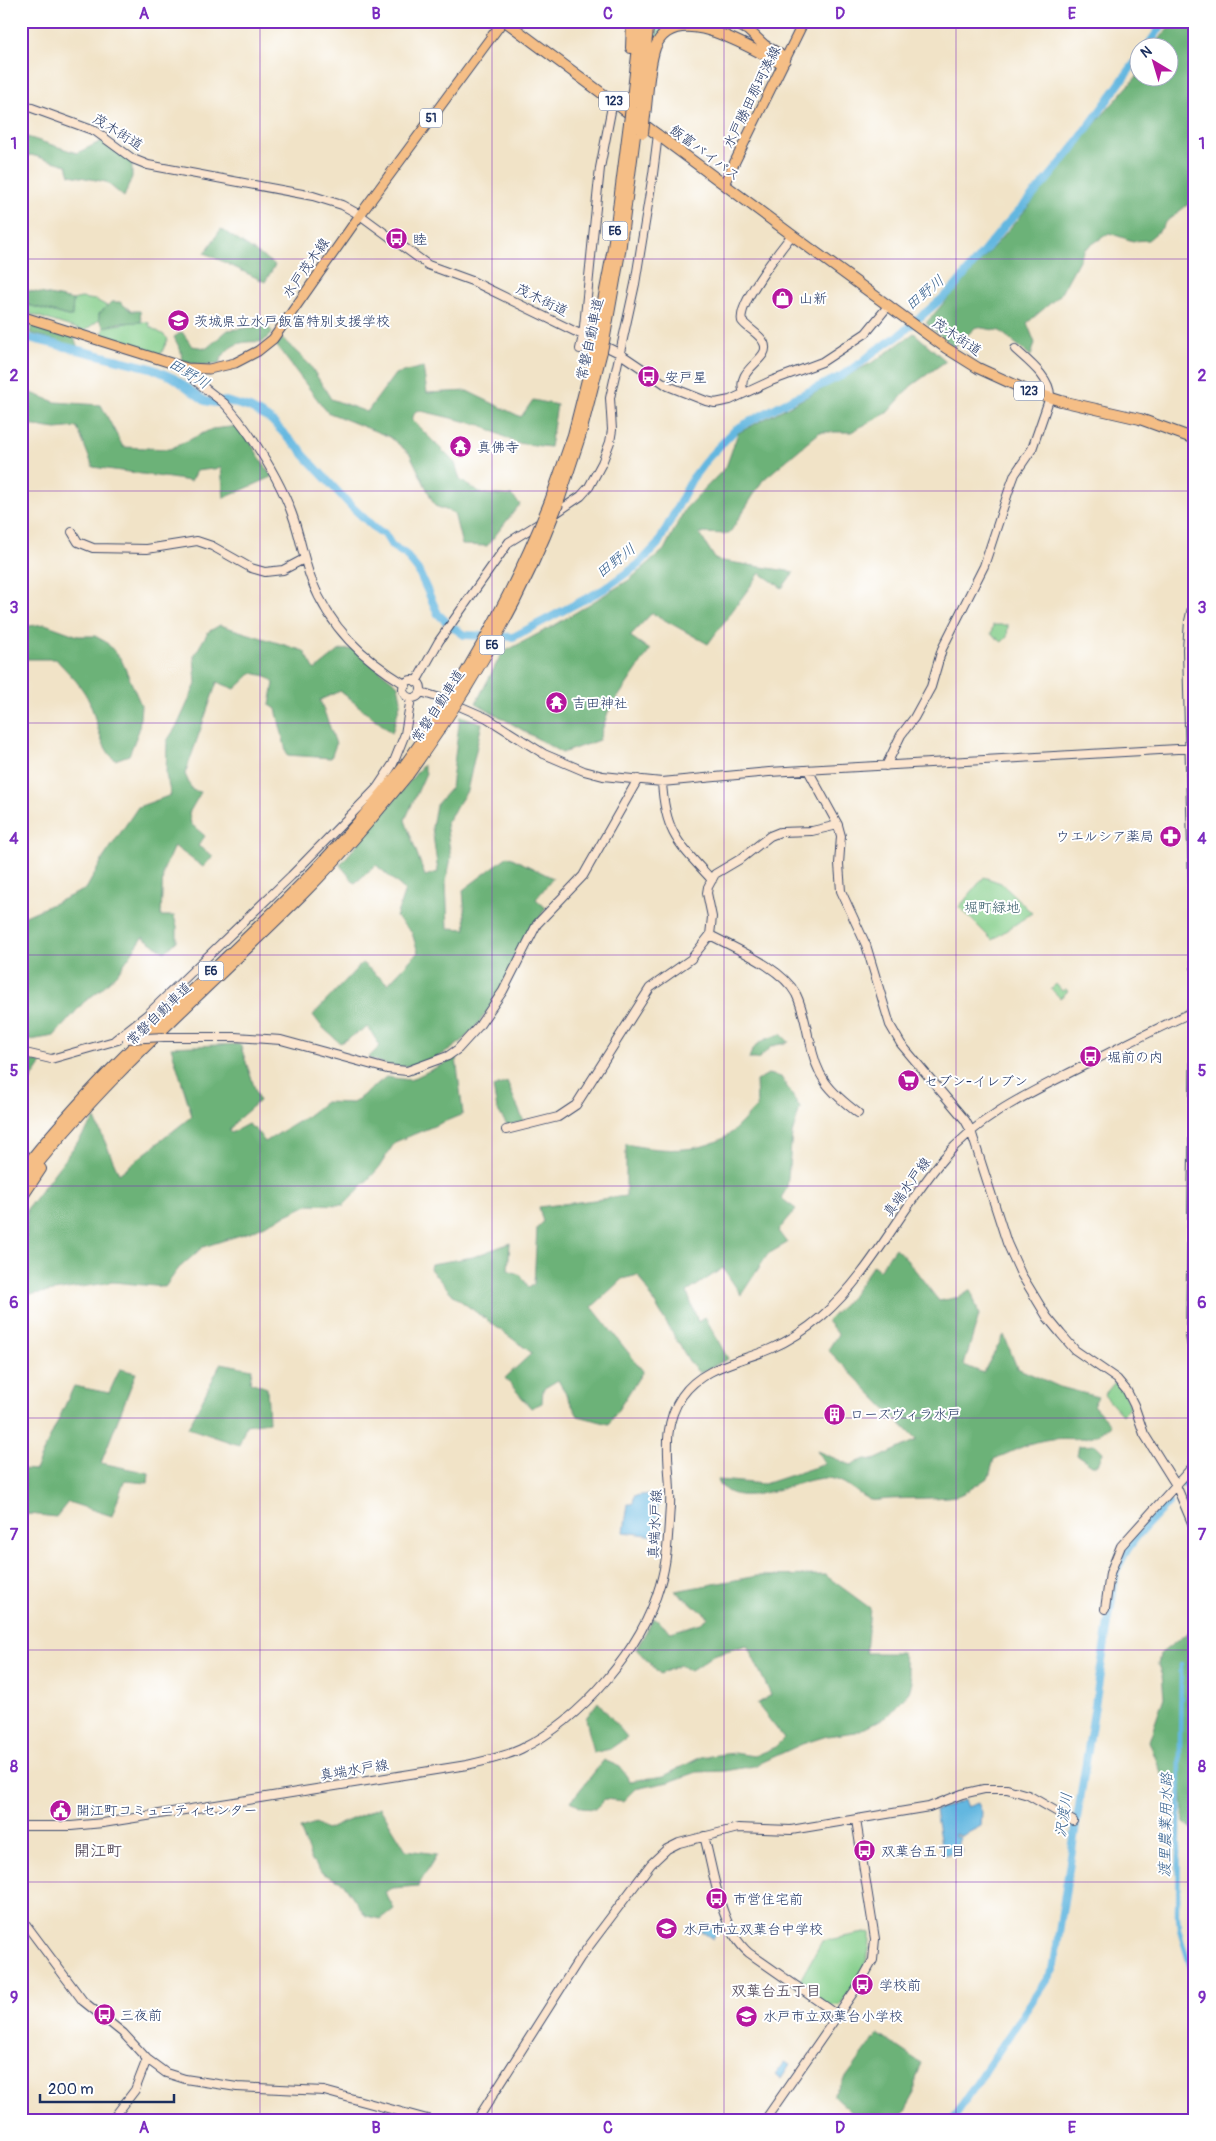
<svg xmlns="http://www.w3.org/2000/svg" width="1216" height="2141" viewBox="0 0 1216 2141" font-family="Pangolin,'Klee One',sans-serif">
<rect width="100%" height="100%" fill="#fff"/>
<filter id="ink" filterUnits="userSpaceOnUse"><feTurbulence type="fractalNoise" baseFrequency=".02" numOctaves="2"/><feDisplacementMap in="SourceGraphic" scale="10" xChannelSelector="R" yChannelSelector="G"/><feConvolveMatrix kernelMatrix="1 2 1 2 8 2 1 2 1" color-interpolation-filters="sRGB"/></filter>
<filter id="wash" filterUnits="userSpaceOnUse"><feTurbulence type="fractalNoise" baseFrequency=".0096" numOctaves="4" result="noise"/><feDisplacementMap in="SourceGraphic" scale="20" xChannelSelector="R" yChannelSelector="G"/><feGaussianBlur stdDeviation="1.12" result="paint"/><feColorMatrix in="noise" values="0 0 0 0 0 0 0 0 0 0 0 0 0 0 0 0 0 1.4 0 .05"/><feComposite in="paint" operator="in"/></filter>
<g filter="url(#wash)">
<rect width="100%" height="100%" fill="#f1e3c7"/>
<path fill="#86cf8c" stroke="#507f75" d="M655 21H680L663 30 651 51Z
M81 298 96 300 107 306 99 314V320L84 331 21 311V303L71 317 73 300Z
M138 321 149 323 150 327 164 335 168 339 160 356 102 337 104 327Z
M993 625H1008L1007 637 1002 642 991 634Z
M984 877 1001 883 1032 913 992 940 959 907Z
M1056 984 1062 991 1066 989 1068 991 1060 998 1051 989Z
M1115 1382 1125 1394 1130 1407 1122 1415 1104 1395Z
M870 1932C872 1962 856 1981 840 2005L830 2006 798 1984 822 1941Z"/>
<path fill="#6cb278" stroke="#44706b" d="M1173 21H1195V63L1190 78 1195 82V199L1168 220 1160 230 1148 240 1133 241 1109 233 1085 249 1060 295 1027 323 1035 343 1031 356 1000 331 976 327 954 347 926 323 1018 219 1099 119 1138 75V78H1168V48L1154 47Z
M21 135 77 153 104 140 132 162V177L124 197 106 182 70 175 67 165 31 155 21 158Z
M221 229 275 265 265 282 205 253Z
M21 289 73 300 72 317 21 303Z
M111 302H120L131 311H140L141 322 118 323 104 327 99 320V314Z
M32 324 74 337 78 348 30 333Z
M266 326 273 332 263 342C242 341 229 342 219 363L203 365 182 362 181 351 174 337 182 332 192 346 207 348 228 330Z
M914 333 946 361 911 386 887 413 851 432H820L763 480 729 534 699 533 716 560 794 572 782 588 760 573 708 644 652 613 630 636 650 650 608 712 599 740 562 753 476 703 502 653 555 625 629 580 664 550 685 509 726 467 738 433 875 361Z
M283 339 310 365 331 399 367 412 395 374 423 367 427 393 467 391 521 417 533 400 557 405 550 447 516 443 481 425 417 410 411 419 455 463 460 480 483 494 512 496 520 504 487 546 462 545 454 513 435 506 410 454 390 437 327 412 276 345Z
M21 389 55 402 101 405 123 447 170 449 212 429 240 426 272 477 224 498 221 468 196 471 191 481 93 467 77 427 56 429 21 424Z
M45 624 78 636H95L106 642 121 659 141 705 139 730 129 755 115 760C95 742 98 710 82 689 75 678 64 669 56 659H21V627Z
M220 625 304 651 315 670 340 650 353 649 398 685 401 700 392 733 340 691 320 700 336 744 331 758 287 755 276 709 270 705 274 683 266 676 252 673 235 689 217 682 185 774 192 790 201 792 189 813 191 824 205 836 198 846 213 856 203 867 174 846 163 871 161 916H174L177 927V941L165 952 143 937 117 974 100 990 84 1002 54 1036 25 1041 21 1044V918L86 889 104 857 138 807 171 795 166 775 167 741 178 724 196 684 194 656 208 632Z
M460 716 482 723 467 791 446 823 451 858 446 882 448 928 466 929 463 890 508 856 553 878 536 899 546 908C510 957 492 1038 430 1060 403 1069 396 1069 368 1058L380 1046 368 1027 340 1043 322 1027 313 1015 362 963 388 984 418 952 412 933 396 917 405 890 376 865 355 883 340 865 423 765 426 773 405 820 425 876 438 872 432 827 436 805 451 788Z
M781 1034 789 1042 772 1046 758 1059H749C753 1042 766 1039 781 1034Z
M240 1044 259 1101 236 1121 229 1131 231 1133 248 1124 257 1131 265 1142 307 1116 325 1102 353 1103 386 1077 410 1080 456 1058 463 1114 395 1142 378 1169 344 1205 310 1204 250 1232 203 1247 179 1268 165 1287 113 1282 21 1296V1269L26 1260 27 1209 95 1119 119 1174 192 1116 171 1047Z
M21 1058 42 1063 21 1095Z
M768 1074 781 1077 800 1108 792 1134 787 1188 781 1198 796 1209 778 1231 787 1243 768 1254 741 1295 723 1268 687 1292 698 1322 705 1317 728 1359 699 1373 689 1361 638 1275 622 1279 592 1307 643 1371 609 1424 578 1416 558 1380 543 1389 542 1403 531 1408 505 1378 532 1353 454 1296 430 1269 431 1264 473 1257 510 1243 508 1270 521 1275 529 1288 534 1284 537 1228 543 1222 539 1207 626 1196V1144C658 1151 698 1154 727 1136 738 1128 748 1115 757 1106L756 1081Z
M507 1082 524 1122 507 1125 497 1109 493 1087Z
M895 1248C912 1263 924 1283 939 1301L960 1297 971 1290 979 1315 964 1365 983 1373 1004 1335 1017 1368 1060 1387 1098 1397 1093 1405 1111 1425C1086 1446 1073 1435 1045 1440 1027 1443 1010 1453 994 1459L989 1477C979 1483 969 1491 959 1495 947 1499 905 1498 890 1499 884 1499 873 1502 868 1499 854 1492 845 1479 827 1478 799 1477 733 1516 718 1480L764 1484 825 1464 817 1451 851 1465 865 1459 874 1460 917 1440 828 1350 838 1334 827 1321 851 1297 873 1265 879 1270Z
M221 1363 252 1369 250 1382 267 1388 269 1422 246 1425 239 1445 188 1428Z
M120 1369 136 1373 101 1463 149 1473 148 1483 124 1481 112 1516 68 1502 56 1517 30 1514 21 1516V1469L35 1470 74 1386 109 1393Z
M1096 1445 1103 1452 1098 1465H1092L1077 1455 1079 1446Z
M825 1575 870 1608 866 1653H902L912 1682 909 1692 886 1717 856 1732 827 1736 802 1744 754 1766 725 1771 697 1772 669 1782 635 1789 623 1801 605 1799 595 1809 581 1808 571 1801 604 1760 620 1767 630 1781 664 1776 701 1757 734 1753 754 1756 775 1747 784 1738 757 1704 771 1695 747 1645 713 1655 690 1671 680 1665 660 1674 636 1649 654 1618 671 1632 701 1623 709 1617 675 1591 757 1576Z
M1195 1627V1831L1184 1823 1181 1783 1162 1775 1149 1741 1164 1697 1162 1675 1158 1665 1160 1654Z
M598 1702 627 1737 610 1749 593 1753 586 1718Z
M380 1807 406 1850 437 1854 418 1886 393 1888 385 1892 394 1909 381 1919 366 1916 343 1883 322 1873 311 1859 300 1829 316 1824 326 1830Z
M878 2034 921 2063 915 2078V2093L905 2111 895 2120H860L833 2095Z"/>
<path fill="#64b7e0" stroke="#40739f" d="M649 1494 659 1495 655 1536 624 1532 628 1504H633L634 1496Z
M964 1800 967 1807 978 1803 982 1812 981 1826 962 1836 955 1834V1837H961L958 1843 963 1852 943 1855 935 1811Z
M704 1923 718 1932 713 1939 699 1930Z
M785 2062 790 2065 781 2079 775 2075Z"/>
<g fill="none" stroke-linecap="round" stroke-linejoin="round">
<path stroke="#64b7e0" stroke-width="4.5" d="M1181 1665 1178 1916 1179 1930 1195 1984"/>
<path stroke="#64b7e0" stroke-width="8" d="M1146 48 1165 21
M21 336 151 368 174 378 205 401 215 403 226 401 250 408 271 420 294 444 300 448 303 454 351 506 379 532 384 533 392 546 405 554 418 570 438 614 450 625 464 635 513 637 604 589 639 564 658 544 692 479 708 458 736 429 786 402 841 376 862 362 876 350 897 337 953 289 1003 228 1045 182 1070 152 1138 58
M1185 1484 1195 1474
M952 2120 1053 1970 1116 1573C1126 1544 1147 1525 1168 1503"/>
</g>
</g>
<g filter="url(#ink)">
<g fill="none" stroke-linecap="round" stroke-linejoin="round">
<defs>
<path id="secondary" d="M21 104 95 131 133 159 148 165 313 196 342 205 360 215 428 265 472 281 619 353 668 386 706 401 715 403 730 400 771 381 822 362 866 333 889 305
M580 349 583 336 600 168 613 101
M187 368C190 380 215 395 225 404 234 414 243 425 251 437 267 461 282 486 292 514 300 535 303 558 311 579 330 628 362 658 406 685
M744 393C734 368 772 360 764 343 760 334 748 329 742 321 737 305 780 250 792 235
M553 515 581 496 589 487 602 463 610 442 612 430 610 398 635 284 653 174 658 134
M72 532 78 542 93 548 147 549 197 541 212 546 251 568 265 572 283 570 304 559
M1195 595 1189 621 1187 649 1195 967
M403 689a9 9 0 1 1 18 0a9 9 0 1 1-18 0Z
M416 682 439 641 509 542 543 521
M421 692 443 699 487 718 544 754 584 771 603 776 662 782 769 772 1195 748
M1194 699 1195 623
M886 766 901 735 914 718 931 687 942 649 984 566 1009 490 1015 474 1032 449 1050 397C1051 378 1028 361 1015 349
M808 770 838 825 841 836 839 864 841 891 866 945 890 1025 901 1044 965 1120 971 1131 1007 1243 1021 1274 1047 1317 1061 1334 1075 1350 1117 1379 1127 1391 1134 1405 1144 1434 1176 1485 1195 1530
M662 782C665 833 678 843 712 880
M710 935C736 949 782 968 796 994 802 1006 805 1021 808 1035
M1195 1034 1190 1336 1195 1362
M164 1037H235L281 1040 387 1069 407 1071 448 1056 458 1049 479 1026 503 991 537 924 583 876 638 779
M115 1040 148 1014 291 876 377 788 393 764 405 734 411 698
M810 1040C816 1077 829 1091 858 1113
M21 1052 51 1059 118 1040
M506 1130 558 1117 576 1105 650 988 691 959 710 935 712 917 707 893 708 887 715 874 742 858 770 836 780 832 812 831 838 825
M1105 1609 1110 1573 1121 1546 1195 1464
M21 1826H71L103 1823 467 1765C485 1761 504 1757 521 1749 581 1720 642 1649 660 1585 668 1559 668 1533 670 1506 672 1468 658 1431 682 1396 702 1367 739 1362 770 1349 789 1341 807 1329 822 1316 870 1275 902 1207 943 1159 981 1114 1032 1092 1083 1066 1120 1047 1157 1028 1195 1011
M704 1836C714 1872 720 1929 749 1953L838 2015
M21 1918 83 2001 123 2033 147 2059 166 2073 185 2079 237 2087 324 2091 431 2120
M112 2120 135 2090 147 2059
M477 2120 580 1958 651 1864 667 1849 679 1843 738 1828 791 1830 929 1807 962 1794 984 1789H1007L1028 1795 1073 1821
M765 2120 860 1983 873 1960 875 1939 856 1820"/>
<path id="primary" d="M724 184 804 21
M21 316 187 368 209 369 235 363 258 351 273 339 360 215 503 21"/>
<path id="highway" d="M505 21 792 235 946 348 978 368 1026 390 1061 401 1140 419 1195 439
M731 21 748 30 764 45 779 54 784 60
M631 48 632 21
M631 107 641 21
M638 112 649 21
M645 116C648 94 648 69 655 48 673 0 746 46 776 61L785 60
M596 338 613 248 629 123
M604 342 620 252 636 128
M550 501 573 435 595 348
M558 504 580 437 602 351
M21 1172C103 1065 207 980 301 884 337 848 369 810 401 770
M21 1185C105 1076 209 988 305 892 342 855 375 815 408 775
M21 1199 41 1169"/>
</defs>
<use href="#secondary" stroke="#3b4a6e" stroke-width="10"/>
<use href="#primary" stroke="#3b4a6e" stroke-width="11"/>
<use href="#highway" stroke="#3b4a6e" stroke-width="12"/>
<use href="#secondary" stroke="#fbe5cf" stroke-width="8"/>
<use href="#primary" stroke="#f5be86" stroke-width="9"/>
<use href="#highway" stroke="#f5be86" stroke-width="10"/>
<defs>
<path id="secondary-bridge" d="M127 1039 164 1037"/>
<path id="highway-bridge" d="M629 123 631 107
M636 128 638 112
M643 133 645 116
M595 348 596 338
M602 351 604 342
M401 770C463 685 511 599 550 501
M408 775C469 691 521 601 558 504"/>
</defs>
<use href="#secondary-bridge" stroke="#3b4a6e" stroke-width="10" stroke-linecap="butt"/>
<use href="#highway-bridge" stroke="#3b4a6e" stroke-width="12" stroke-linecap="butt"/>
<use href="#secondary-bridge" stroke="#fbe5cf" stroke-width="8"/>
<use href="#highway-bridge" stroke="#f5be86" stroke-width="10"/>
</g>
</g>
<path fill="none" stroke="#7b2cbf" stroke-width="1" stroke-opacity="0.55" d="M260 21V2120M492 21V2120M724 21V2120M956 21V2120M21 259H1195M21 491H1195M21 723H1195M21 955H1195M21 1186H1195M21 1418H1195M21 1650H1195M21 1882H1195"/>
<defs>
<symbol id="bus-disc" viewBox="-11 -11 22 22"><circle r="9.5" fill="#b5179e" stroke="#fff"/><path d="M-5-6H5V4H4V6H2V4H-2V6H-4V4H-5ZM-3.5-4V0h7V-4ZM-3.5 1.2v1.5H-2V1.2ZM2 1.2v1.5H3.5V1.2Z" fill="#fff"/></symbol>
<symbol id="shop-disc" viewBox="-11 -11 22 22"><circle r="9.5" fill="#b5179e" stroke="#fff"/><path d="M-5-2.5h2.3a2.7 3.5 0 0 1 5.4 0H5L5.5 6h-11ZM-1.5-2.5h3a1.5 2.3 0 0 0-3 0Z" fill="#fff"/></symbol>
<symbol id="school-disc" viewBox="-11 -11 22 22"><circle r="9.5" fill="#b5179e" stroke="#fff"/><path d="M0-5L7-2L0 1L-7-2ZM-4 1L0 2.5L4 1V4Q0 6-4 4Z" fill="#fff"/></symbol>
<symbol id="temple-disc" viewBox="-11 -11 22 22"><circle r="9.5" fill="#b5179e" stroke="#fff"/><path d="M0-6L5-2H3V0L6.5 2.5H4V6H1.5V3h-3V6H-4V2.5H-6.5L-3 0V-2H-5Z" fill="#fff"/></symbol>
<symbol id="pharmacy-disc" viewBox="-11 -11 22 22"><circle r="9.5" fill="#b5179e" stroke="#fff"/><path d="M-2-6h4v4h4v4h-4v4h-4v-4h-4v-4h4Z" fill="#fff"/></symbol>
<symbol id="supermarket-disc" viewBox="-11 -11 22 22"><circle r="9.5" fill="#b5179e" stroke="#fff"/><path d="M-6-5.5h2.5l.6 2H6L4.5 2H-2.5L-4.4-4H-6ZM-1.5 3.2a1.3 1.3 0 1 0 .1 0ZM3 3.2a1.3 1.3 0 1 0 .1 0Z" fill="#fff"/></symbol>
<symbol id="building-disc" viewBox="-11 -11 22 22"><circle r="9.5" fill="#b5179e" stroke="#fff"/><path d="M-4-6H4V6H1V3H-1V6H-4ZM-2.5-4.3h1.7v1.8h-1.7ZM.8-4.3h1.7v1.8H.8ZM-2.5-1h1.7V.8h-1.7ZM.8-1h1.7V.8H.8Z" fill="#fff"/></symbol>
<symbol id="civic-disc" viewBox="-11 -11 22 22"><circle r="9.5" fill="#b5179e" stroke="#fff"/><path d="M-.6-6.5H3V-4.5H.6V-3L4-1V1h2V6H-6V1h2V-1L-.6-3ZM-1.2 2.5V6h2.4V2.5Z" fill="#fff"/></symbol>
</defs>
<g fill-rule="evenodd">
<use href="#bus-disc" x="384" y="226" width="25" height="25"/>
<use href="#shop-disc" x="770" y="286" width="25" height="25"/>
<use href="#school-disc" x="166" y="308" width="25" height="25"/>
<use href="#bus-disc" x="636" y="364" width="25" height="25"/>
<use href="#temple-disc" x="448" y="434" width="25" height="25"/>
<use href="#temple-disc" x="544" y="690" width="25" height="25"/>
<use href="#pharmacy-disc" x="1158" y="824" width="25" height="25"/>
<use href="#bus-disc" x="1078" y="1044" width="25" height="25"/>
<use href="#supermarket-disc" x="896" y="1068" width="25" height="25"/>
<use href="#building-disc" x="822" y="1402" width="25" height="25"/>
<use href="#civic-disc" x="48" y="1798" width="25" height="25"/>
<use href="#bus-disc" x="852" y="1838" width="25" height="25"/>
<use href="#bus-disc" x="704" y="1886" width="25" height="25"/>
<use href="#school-disc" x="654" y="1916" width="25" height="25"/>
<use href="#bus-disc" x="850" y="1972" width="25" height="25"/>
<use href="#bus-disc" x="92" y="2002" width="25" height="25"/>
<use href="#school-disc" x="734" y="2004" width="25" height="25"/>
</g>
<g text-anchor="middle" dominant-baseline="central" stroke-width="4" stroke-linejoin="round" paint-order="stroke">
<g fill="#fff" stroke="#5f6d8e" stroke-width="1">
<rect x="599" y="91.5" width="30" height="19" rx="4"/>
<rect x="420" y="108.5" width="22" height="19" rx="4"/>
<rect x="602.5" y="221.5" width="25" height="19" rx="4"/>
<rect x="1014" y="381.5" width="30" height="19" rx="4"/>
<rect x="479.5" y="635.5" width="25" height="19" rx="4"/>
<rect x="198.5" y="961.5" width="25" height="19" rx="4"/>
</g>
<g font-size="12" font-weight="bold" fill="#1b2f5e">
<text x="614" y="101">123</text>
<text x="431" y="118">51</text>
<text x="615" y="231">E6</text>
<text x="1029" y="391">123</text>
<text x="492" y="645">E6</text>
<text x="211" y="971">E6</text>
</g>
<g font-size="14" fill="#1b2f5e" stroke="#fff">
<text transform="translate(752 97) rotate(-64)">水戸勝田那珂湊線</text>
<text transform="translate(118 132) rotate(32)">茂木街道</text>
<text transform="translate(705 153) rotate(37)">飯富バイパス</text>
<text transform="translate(306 268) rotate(-55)">水戸茂木線</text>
<text transform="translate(542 300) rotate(26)">茂木街道</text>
<text transform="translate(957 337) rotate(34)">茂木街道</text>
<text transform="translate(590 339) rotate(-78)">常磐自動車道</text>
<text transform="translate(438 706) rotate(-57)">常磐自動車道</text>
<text transform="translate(159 1014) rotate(-44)">常磐自動車道</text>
<text transform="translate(907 1187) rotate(-54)">真端水戸線</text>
<text transform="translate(655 1524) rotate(-87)">真端水戸線</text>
<text transform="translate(354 1770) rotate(-9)">真端水戸線</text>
</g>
<g font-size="14" fill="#1b2f5e" stroke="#fff" text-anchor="start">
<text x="413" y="239">睦</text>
<text x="799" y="298">山新</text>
<text x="194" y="321">茨城県立水戸飯富特別支援学校</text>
<text x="665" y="377">安戸星</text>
<text x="477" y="447">真佛寺</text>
<text x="572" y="703">吉田神社</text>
<text x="1154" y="836" text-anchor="end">ウエルシア薬局</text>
<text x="1107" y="1057">堀前の内</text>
<text x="924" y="1081">セブン-イレブン</text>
<text x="850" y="1414">ローズヴィラ水戸</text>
<text x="76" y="1810">開江町コミュニティセンター</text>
<text x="881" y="1851">双葉台五丁目</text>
<text x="733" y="1899">市営住宅前</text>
<text x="683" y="1929">水戸市立双葉台中学校</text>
<text x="879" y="1985">学校前</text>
<text x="120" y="2015">三夜前</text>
<text x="763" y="2016">水戸市立双葉台小学校</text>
</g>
<g font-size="14" fill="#3b5f6c" stroke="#fff">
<text x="992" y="907">堀町緑地</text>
</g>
<g font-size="15" font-style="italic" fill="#355f8c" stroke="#fff">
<text transform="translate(925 293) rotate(-40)">田野川</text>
<text transform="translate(189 374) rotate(31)">田野川</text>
<text transform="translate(616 561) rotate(-38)">田野川</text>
<text transform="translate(1064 1815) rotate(-81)">沢渡川</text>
<text transform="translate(1166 1825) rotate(-89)">渡里農業用水路</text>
</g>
<g font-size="15" font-weight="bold" fill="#5f5666" stroke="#fff">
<text x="776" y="1991">双葉台五丁目</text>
</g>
<g font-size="16" font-weight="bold" fill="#5f5666" stroke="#fff">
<text x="98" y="1851">開江町</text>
</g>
</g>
<rect width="1216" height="2141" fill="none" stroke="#fff" stroke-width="55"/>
<g transform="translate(1154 62) rotate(322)"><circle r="24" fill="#ffffff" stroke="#a4acbf"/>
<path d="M0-4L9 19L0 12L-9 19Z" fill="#b5179e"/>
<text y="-8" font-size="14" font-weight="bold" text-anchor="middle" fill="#1b2f5e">N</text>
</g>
<path d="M40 2094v8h134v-8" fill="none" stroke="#1b2f5e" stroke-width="2.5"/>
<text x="48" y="2094" font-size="15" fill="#1b2f5e" stroke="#ffffff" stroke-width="4" paint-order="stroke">200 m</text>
<rect x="28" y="28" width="1160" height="2086" fill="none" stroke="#7b2cbf" stroke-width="2"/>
<g font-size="16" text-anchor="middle" font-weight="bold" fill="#7b2cbf">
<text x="144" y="19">A</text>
<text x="376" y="19">B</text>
<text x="608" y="19">C</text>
<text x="840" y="19">D</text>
<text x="1072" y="19">E</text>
<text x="14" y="149">1</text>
<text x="1202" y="149">1</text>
<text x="14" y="381">2</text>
<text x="1202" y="381">2</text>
<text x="14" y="613">3</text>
<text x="1202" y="613">3</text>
<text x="14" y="844">4</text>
<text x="1202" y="844">4</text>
<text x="14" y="1076">5</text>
<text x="1202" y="1076">5</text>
<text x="14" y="1308">6</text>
<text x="1202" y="1308">6</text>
<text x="14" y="1540">7</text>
<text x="1202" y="1540">7</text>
<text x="14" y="1772">8</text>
<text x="1202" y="1772">8</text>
<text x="14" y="2003">9</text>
<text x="1202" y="2003">9</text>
<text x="144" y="2133">A</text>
<text x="376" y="2133">B</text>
<text x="608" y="2133">C</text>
<text x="840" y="2133">D</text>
<text x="1072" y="2133">E</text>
</g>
</svg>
